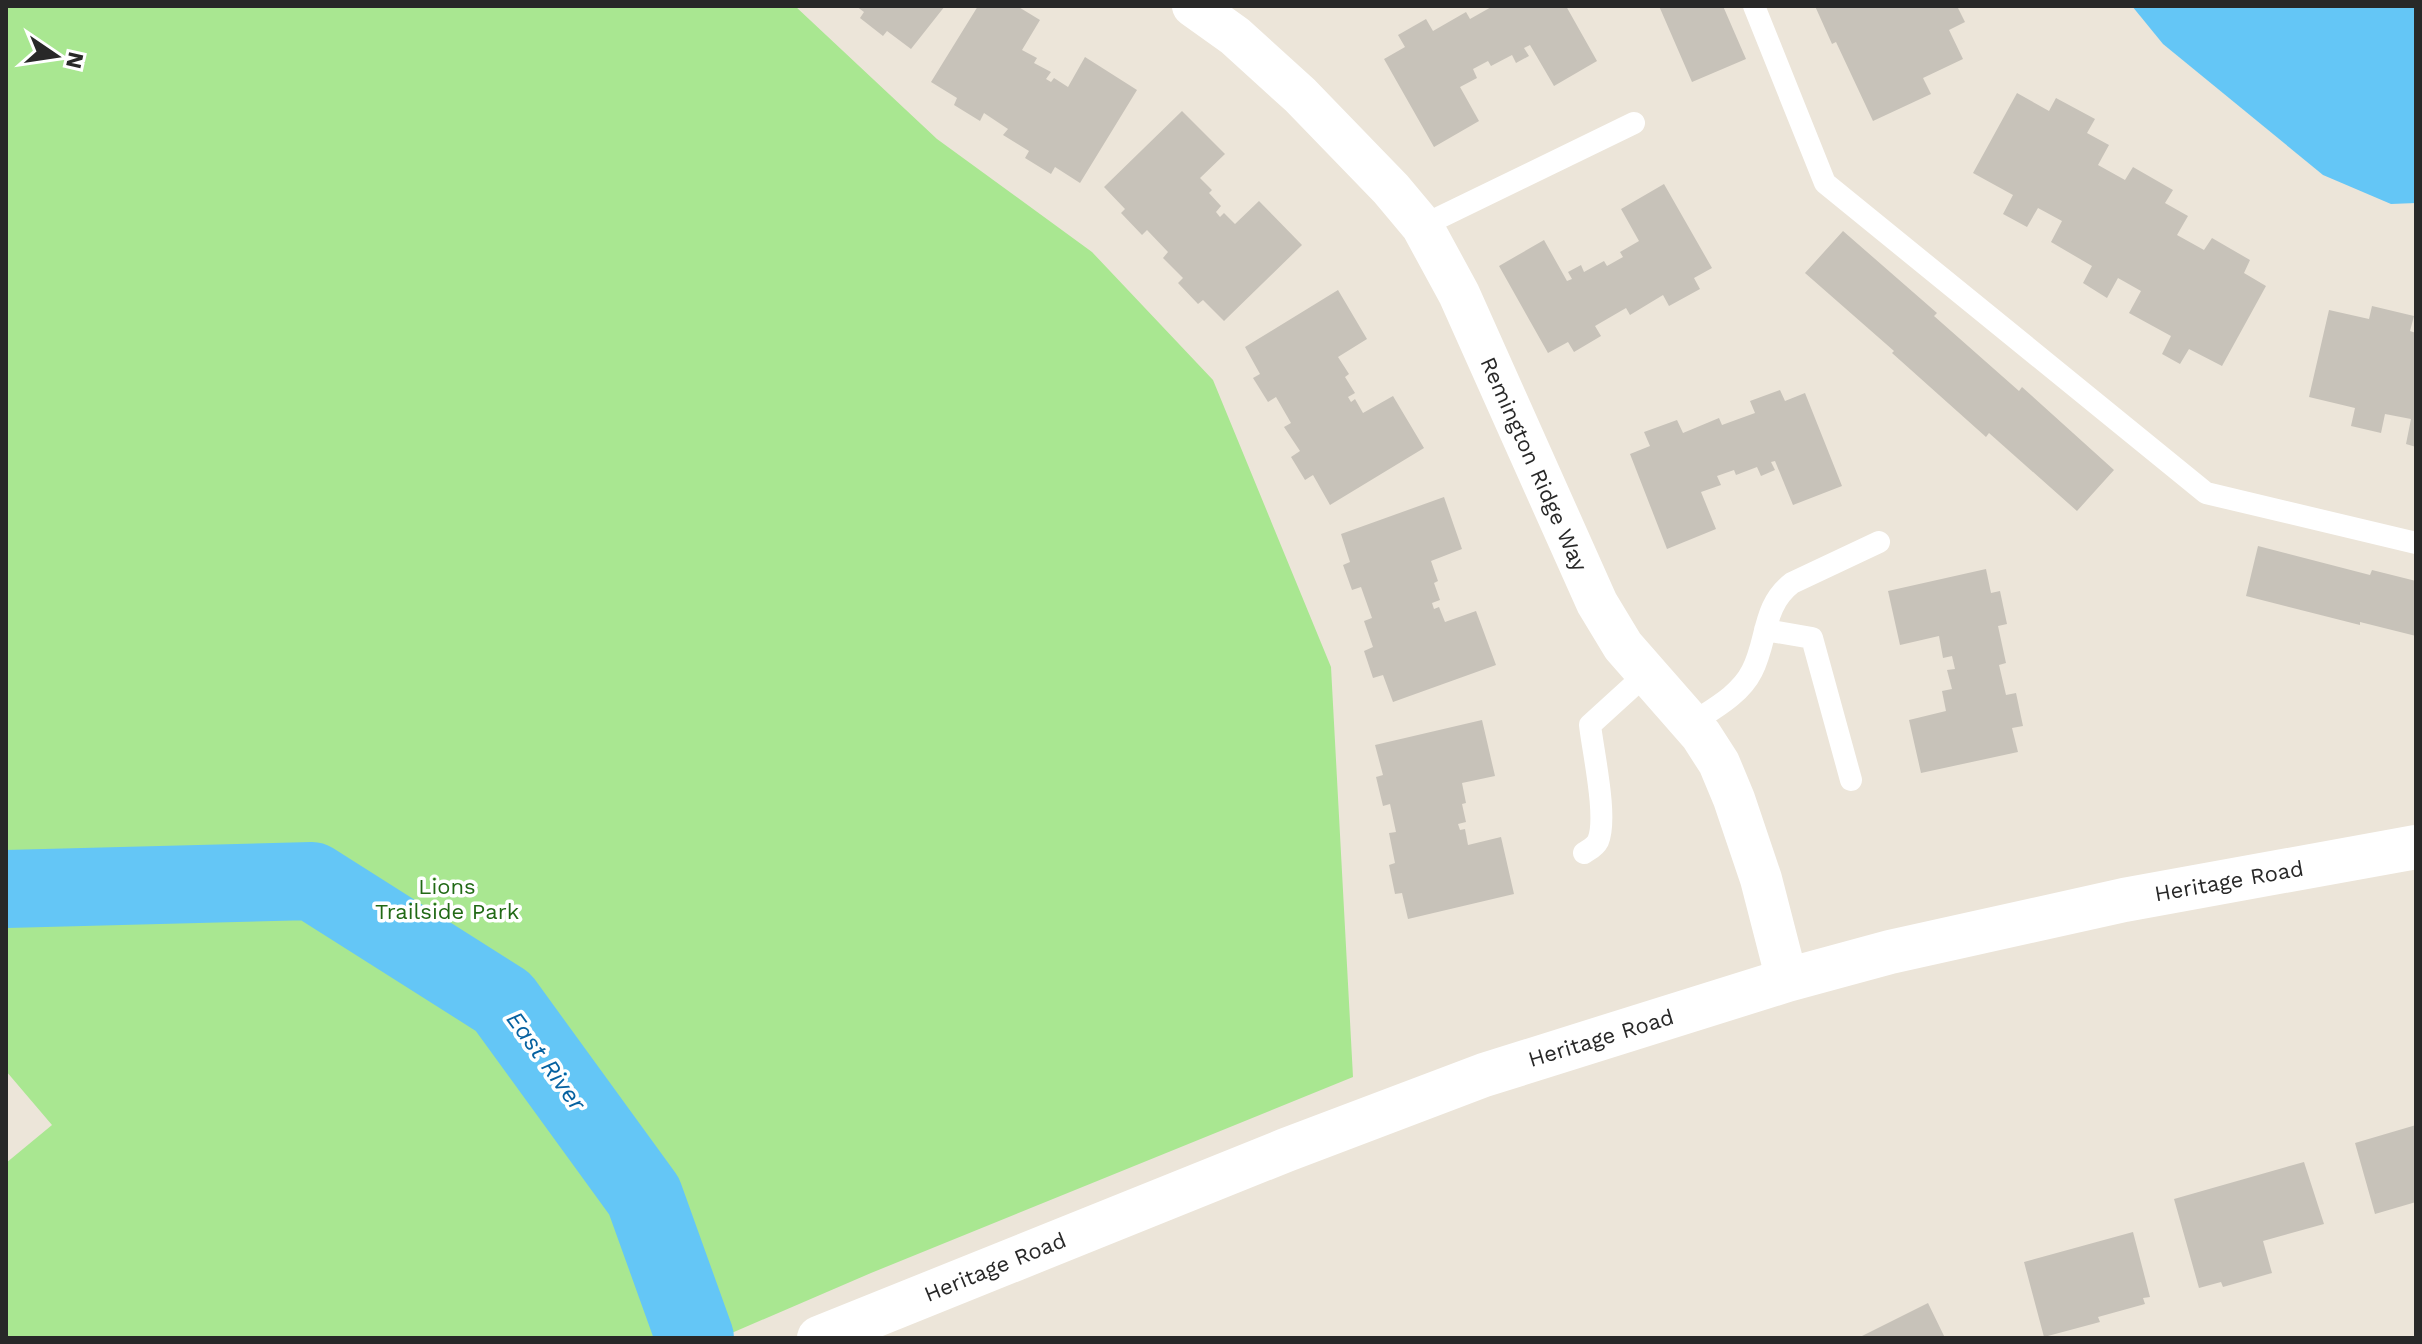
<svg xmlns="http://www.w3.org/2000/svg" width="2422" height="1344" viewBox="0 0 2422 1344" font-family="'Work Sans',sans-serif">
<rect width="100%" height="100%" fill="#ece5d9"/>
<path fill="#a9e791" d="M6 6H795L937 139 1092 252 1213 380 1331 667 1353 1077 871 1273 720 1338H6V1163L52 1125 6 1071Z"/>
<path fill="#64c6f6" d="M2132 6H2416V203L2391 204 2323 175 2163 44Z"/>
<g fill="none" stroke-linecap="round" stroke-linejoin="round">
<path stroke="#64c6f6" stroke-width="78" d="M6 889 312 881 503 1002 644 1196 695 1338"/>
</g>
<path fill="#c7c2b9" d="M856 6H945L911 49 887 31 883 36 860 18 864 12Z
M978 6H1017L1040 20 1022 50 1037 58 1034 63 1051 72 1046 79 1051 82 1054 78 1068 87 1085 57 1137 90 1080 183 1055 167 1051 174 1025 158 1029 151 1003 135 1008 129 984 113 980 121 954 105 957 98 931 82Z
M1493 6H1566L1597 61 1554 86 1530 45 1524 48 1529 56 1516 63 1512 55 1491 66 1488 61 1473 69 1477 78 1460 87 1479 121 1434 147 1384 59 1405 47 1398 35 1426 19 1433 31 1466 12 1470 19Z
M1659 6H1723L1746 59 1692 82Z
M1815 6H1957L1965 22 1949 30 1963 59 1923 78 1931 94 1873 121 1836 42 1832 44Z
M2017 93 2049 111 2056 98 2095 119 2087 133 2109 145 2098 165 2125 180 2133 167 2173 190 2165 203 2188 216 2177 235 2204 250 2212 238 2250 260 2244 273 2266 286 2222 366 2189 349 2180 364 2162 354 2171 336 2129 313 2141 291 2118 278 2107 298 2083 283 2092 266 2051 242 2062 221 2038 208 2027 227 2003 214 2013 195 1973 173Z
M1182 111 1225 154 1200 178 1212 190 1209 193 1221 206 1216 212 1220 217 1224 213 1235 224 1259 201 1302 245 1224 321 1203 300 1198 304 1178 283 1183 278 1163 258 1168 252 1147 230 1142 235 1121 213 1125 209 1104 187Z
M1664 184 1712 268 1694 278 1700 289 1669 306 1663 295 1630 315 1626 308 1595 326 1601 336 1574 352 1568 342 1548 353 1499 266 1544 240 1567 281 1572 279 1568 272 1581 265 1584 272 1604 261 1607 266 1623 257 1620 252 1639 241 1621 209Z
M1843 231 1937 313 1934 316 2019 391 2022 387 2114 470 2077 511 1989 433 1986 437 1892 353 1894 351 1805 273Z
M1338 290 1367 339 1338 357 1349 374 1345 377 1355 393 1348 397 1351 402 1355 399 1363 413 1393 396 1424 448 1330 505 1313 475 1305 480 1291 457 1300 451 1284 427 1291 423 1276 397 1268 402 1253 378 1260 374 1245 347Z
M2372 306 2414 316 2410 331 2416 333V447L2406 444 2411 419 2385 414 2381 433 2351 426 2355 408 2309 397 2329 310 2369 319Z
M1780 390 1785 401 1805 393 1842 486 1793 505 1775 461 1771 462 1775 470 1761 476 1757 467 1736 475 1734 470 1717 476 1721 485 1701 492 1716 529 1667 549 1630 454 1650 446 1644 432 1677 420 1683 433 1719 418 1722 425 1755 413 1750 401Z
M1444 497 1462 549 1431 561 1438 581 1434 583 1440 600 1432 603 1434 609 1439 607 1445 622 1476 611 1496 665 1393 702 1383 675 1373 678 1364 651 1373 647 1364 621 1372 618 1361 587 1352 590 1343 565 1350 562 1341 534Z
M2258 546 2370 575 2372 570 2416 581V636L2360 622V625L2246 596Z
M1986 569 1991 593 2000 591 2007 624 1998 626 2006 663 1999 665 2006 695 2016 693 2023 726 2012 728 2018 752 1921 773 1909 720 1946 711 1942 691 1952 689 1947 670 1955 669 1952 656 1943 658 1939 636 1900 645 1888 591Z
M1482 720 1495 776 1462 783 1466 803 1462 804 1466 822 1458 824 1460 830 1465 829 1468 845 1501 837 1514 894 1408 919 1402 893 1395 894 1389 865 1395 863 1389 833 1396 832 1390 804 1383 806 1376 777 1383 775 1375 745Z
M2416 1125V1202L2375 1214 2355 1143Z
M2304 1162 2324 1224 2263 1241 2272 1273 2223 1287 2221 1282 2199 1288 2174 1199Z
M2133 1232 2150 1297 2143 1298 2145 1304 2098 1317 2100 1322 2044 1337 2024 1262Z
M1928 1303 1945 1338H1858Z"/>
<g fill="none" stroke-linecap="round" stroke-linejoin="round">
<path stroke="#fff" stroke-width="22" d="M1754 6 1825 183 2206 493 2416 543
M1422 226 1634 123
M1765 630 1812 638 1851 780
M1692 723C1713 709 1740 695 1752 671 1768 640 1762 606 1792 583L1879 542
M1584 853C1590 849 1595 847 1598 841 1608 818 1593 752 1590 725L1646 674"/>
<path stroke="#fff" stroke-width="42" d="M1193 6 1235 36 1300 95 1391 189 1422 226 1459 294 1597 603 1623 646 1701 735 1719 763 1734 799 1761 879 1787 980"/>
<path stroke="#fff" stroke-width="44" d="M819 1338 1286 1150 1484 1075 1787 980 1890 952 2124 900 2416 847"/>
</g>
<g text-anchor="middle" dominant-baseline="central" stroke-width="7" stroke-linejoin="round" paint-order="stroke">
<g font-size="22" fill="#282828" stroke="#fff">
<text transform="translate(1534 464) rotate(66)">Remington Ridge Way</text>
<text transform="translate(2229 881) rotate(-10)">Heritage Road</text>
<text transform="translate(1601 1038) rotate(-17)">Heritage Road</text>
<text transform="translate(995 1267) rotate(-22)">Heritage Road</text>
</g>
<g font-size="22" fill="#216915" stroke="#fff">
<text x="447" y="886">Lions<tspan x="447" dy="25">Trailside Park</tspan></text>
</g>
<g font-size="24" font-style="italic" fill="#0561a0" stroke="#fff">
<text transform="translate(546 1061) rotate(54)">East River</text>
</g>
</g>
<rect width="2422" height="1344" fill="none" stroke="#282828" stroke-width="16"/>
<g transform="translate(56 56) rotate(103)" stroke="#ffffff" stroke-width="6" paint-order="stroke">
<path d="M0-6L14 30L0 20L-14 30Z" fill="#282828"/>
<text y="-12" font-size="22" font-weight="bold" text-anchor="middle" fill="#282828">N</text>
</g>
</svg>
